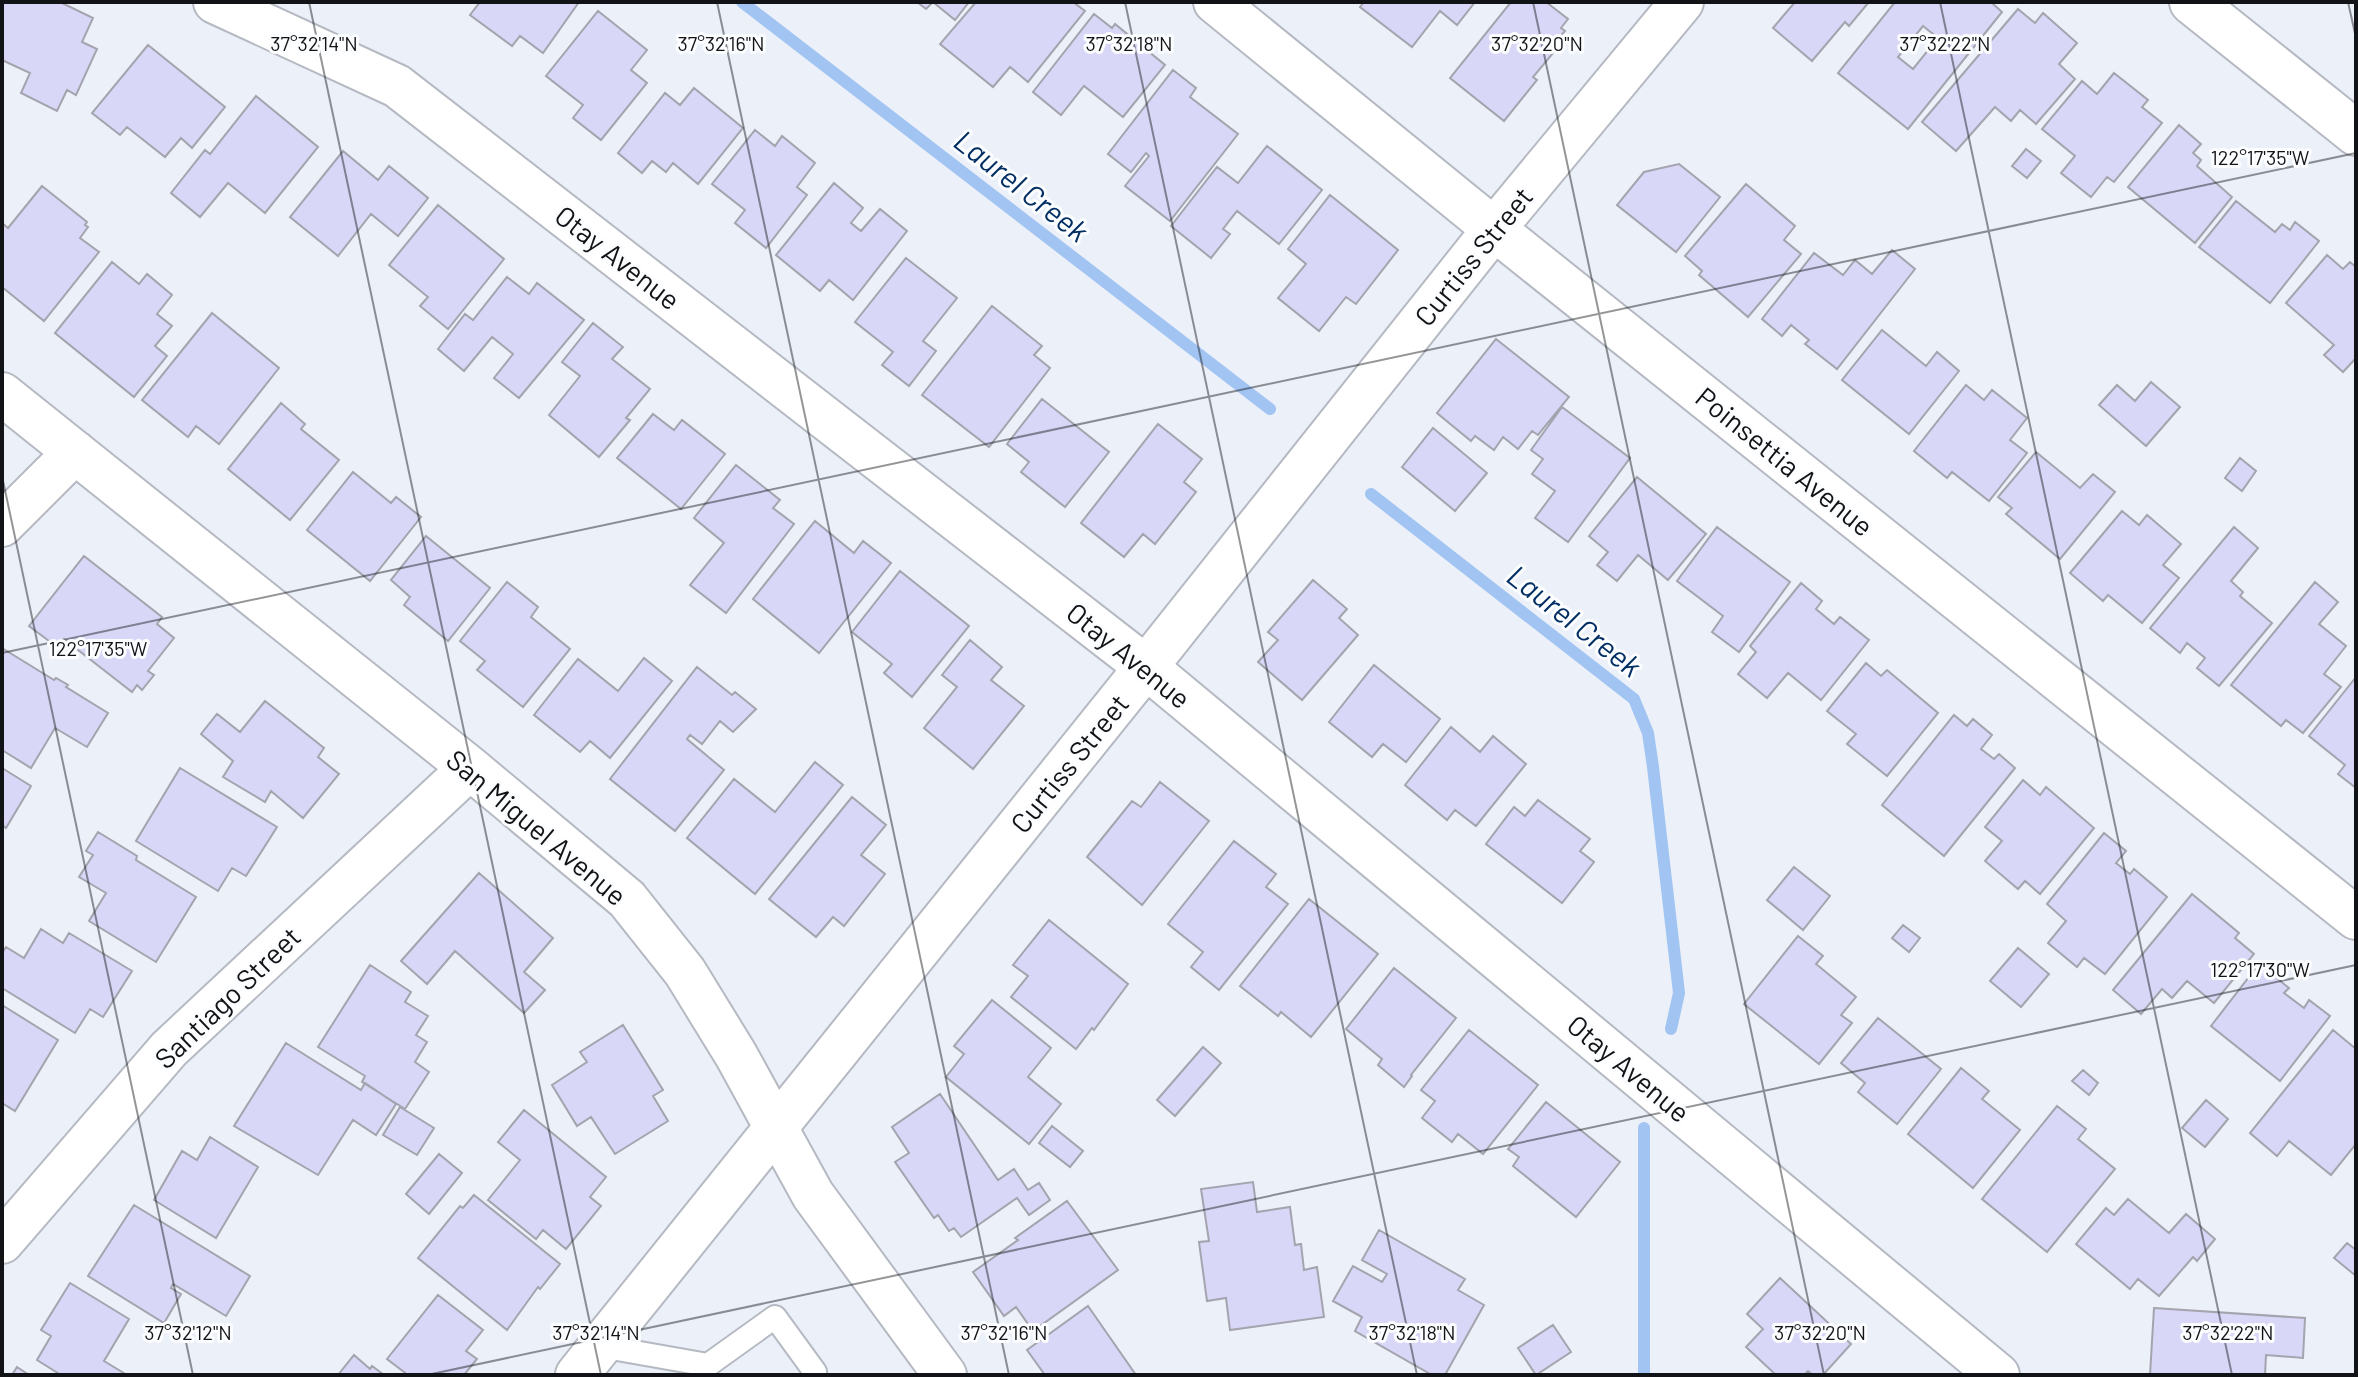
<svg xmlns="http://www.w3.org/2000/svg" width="2358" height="1377" viewBox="0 0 2358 1377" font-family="Barlow,sans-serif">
<rect width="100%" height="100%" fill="#ebf0f9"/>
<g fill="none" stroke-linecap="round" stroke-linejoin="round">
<path stroke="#a2c4f2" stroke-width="12" d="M742 2 1270 409
M1371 494 1634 699 1648 733 1653 767 1679 993 1671 1029
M1644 1128V1375"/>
</g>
<path fill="#d8d7f7" stroke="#a4a4ae" stroke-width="2" fill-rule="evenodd" d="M2 2H60L93 18 82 42 97 49 76 95 67 90 57 111 21 93 30 73 2 60Z
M480 2H579L543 53 520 36 512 46 470 15Z
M917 2H969L955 20 933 2 926 9Z
M976 2H1073L1085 11 1028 82 1010 67 993 87 940 44Z
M1364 2H1475L1457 25 1440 11 1412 47 1360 7Z
M1511 2H1546L1568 19 1561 28 1565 31 1550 49 1554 52 1533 77 1537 80 1504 121 1450 78Z
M1795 2H1869L1849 26 1845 22 1812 61 1773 28Z
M1895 2H1991L2002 12 1908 129 1838 73ZM1923 26 1938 38 1913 69 1898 57Z
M2018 9 2035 23 2043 13 2077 43 2059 64 2075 79 2036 124 2020 110 2011 121 1995 107 1956 151 1922 122Z
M598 11 647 50 631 70 647 83 601 140 573 118 583 105 546 76Z
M1094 14 1112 28 1115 24 1165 65 1123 117 1084 86 1061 115 1033 92Z
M148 45 225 107 192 148 181 138 165 157 127 127 120 135 92 113Z
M1173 70 1196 88 1190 97 1238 134 1170 221 1125 186 1149 156 1146 153 1131 172 1108 154Z
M2114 73 2148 100 2142 107 2162 123 2114 182 2107 177 2091 197 2061 173 2075 156 2042 129 2082 81 2097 94Z
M694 88 743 128 698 184 673 163 666 172 652 161 642 173 618 153 665 93 680 105Z
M256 96 318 147 265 213 228 183 200 217 171 193 205 150 210 154Z
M2179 125 2201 144 2193 153 2201 160 2197 166 2232 197 2195 243 2128 187Z
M755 130 775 146 782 136 815 163 797 187 807 195 766 248 735 223 745 210 712 184Z
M1267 146 1322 190 1279 244 1237 211 1223 229 1230 234 1211 258 1171 226 1217 167 1238 183Z
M2026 149 2041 161 2027 178 2012 166Z
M343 151 378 180 389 166 428 198 398 236 371 214 338 256 290 217Z
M1679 164 1720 197 1676 252 1617 205 1644 172Z
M834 183 863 208 851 223 861 231 880 209 907 231 853 300 829 280 820 291 776 255Z
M1746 184 1795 226 1784 240 1801 254 1748 317 1699 275 1702 271 1685 256Z
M42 186 87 222 85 225 88 227 80 238 99 252 44 321 2 287V223L8 228Z
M1330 195 1398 250 1356 304 1346 297 1319 331 1278 298 1306 264 1288 249Z
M2236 201 2275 232 2282 224 2290 230 2295 222 2319 241 2270 303 2199 247Z
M438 205 504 259 448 329 420 306 428 297 389 265Z
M1892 250 1915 269 1837 369 1805 344 1809 340 1791 325 1782 336 1762 319 1814 253 1843 275 1855 260 1872 274Z
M2327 255 2343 269 2350 262 2356 267V358L2343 372 2324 355 2334 345 2286 303Z
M906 258 957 298 923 341 936 351 909 386 882 365 893 352 855 322Z
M112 262 139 284 147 274 172 295 157 314 172 326 155 346 167 356 134 397 55 333Z
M507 277 529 294 537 283 584 320 519 398 494 378 513 354 492 337 464 371 438 349 465 314 473 320Z
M992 306 1042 346 1034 355 1050 368 989 447 922 395Z
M212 313 279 368 219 444 196 426 188 437 142 400Z
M593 323 623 347 612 359 650 389 626 418 630 420 599 457 549 415 580 376 562 362Z
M1882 330 1926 366 1937 352 1959 371 1909 434 1842 380Z
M1496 339 1569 397 1538 435 1532 431 1518 449 1503 437 1494 450 1475 436 1471 441 1437 413Z
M2151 382 2180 407 2146 446 2099 405 2117 385 2135 401Z
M1966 385 1984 400 1992 390 2027 418 2010 440 2027 453 1989 501 1952 472 1947 478 1914 451Z
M1042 399 1109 452 1065 507 1021 472 1029 462 1007 444Z
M281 403 305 424 301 429 339 460 290 520 228 469Z
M1562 407 1630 458 1568 542 1535 518 1555 491 1532 474 1543 459 1531 450Z
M653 414 674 430 682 420 725 454 681 509 617 458Z
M1158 424 1202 459 1184 482 1196 492 1155 544 1143 534 1124 557 1081 523Z
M1433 428 1487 473 1455 511 1402 467Z
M2036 452 2080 488 2093 474 2115 492 2060 559 2006 514 2012 508 1998 497Z
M2240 458 2256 471 2242 491 2225 478Z
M736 465 780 500 773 508 794 524 726 613 690 585 724 543 694 518Z
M353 472 391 503 396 497 421 517 370 581 307 530Z
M1637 477 1706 534 1668 580 1638 555 1617 581 1597 565 1608 552 1589 536Z
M2122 511 2139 525 2147 515 2181 544 2163 565 2179 578 2142 623 2108 595 2103 601 2070 573Z
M815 521 854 553 863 541 891 563 819 653 753 599Z
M1717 527 1790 582 1739 652 1712 632 1723 616 1677 581Z
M2234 527 2258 548 2231 581 2243 592 2240 596 2272 623 2219 686 2197 668 2205 658 2187 643 2180 653 2150 628Z
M426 536 490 588 448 641 404 605 410 597 391 580Z
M84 556 162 617 157 624 174 638 148 671 154 675 142 690 137 685 132 692 64 639 57 647 29 626Z
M900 571 969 626 912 697 884 673 892 664 852 632Z
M1313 580 1347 609 1339 618 1358 635 1302 700 1258 662 1278 640 1268 632Z
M507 582 538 607 531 617 570 649 523 707 477 670 485 661 460 641Z
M2315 582 2338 602 2319 624 2346 646 2324 674 2341 687 2303 733 2286 720 2281 726 2231 685Z
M1801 583 1822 601 1816 609 1834 624 1840 617 1869 640 1821 700 1788 673 1767 698 1738 674 1756 652 1750 646Z
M970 640 1002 667 991 680 1024 706 973 769 924 728 957 687 942 675Z
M2 648 54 680 56 678 68 685 66 687 108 713 87 747 55 728 31 768 2 750Z
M644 658 672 681 610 758 590 741 580 752 534 715 578 659 618 691Z
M1866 663 1881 676 1887 670 1938 713 1887 776 1847 744 1856 734 1827 711Z
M1374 665 1440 719 1406 762 1383 744 1372 757 1329 722Z
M697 667 732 695 735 692 756 709 733 732 720 721 702 744 690 735 687 739 724 770 675 831 610 779Z
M2356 677V788L2338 774 2345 765 2309 736Z
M265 701 324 748 318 757 339 774 303 818 271 791 265 802 223 777 233 761 201 734 217 714 240 732Z
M1954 715 1967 726 1973 719 1992 735 1981 749 1994 759 1999 754 2015 768 1944 856 1882 805Z
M1451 727 1480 752 1493 736 1526 764 1476 826 1455 810 1447 820 1405 785Z
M815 762 843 785 755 894 687 838 734 779 775 812Z
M2 768 31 786 6 828 2 825Z
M180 768 277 827 246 876 232 868 218 891 136 841Z
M2023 780 2040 795 2046 787 2094 828 2040 894 2025 881 2018 889 1985 861 2002 841 1985 827Z
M1160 782 1209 821 1142 905 1087 857 1132 801 1141 807Z
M852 797 886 825 861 855 885 874 844 926 833 917 816 937 769 899Z
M1538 800 1590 839 1580 851 1594 862 1562 903 1486 844 1514 807 1525 816Z
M98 832 137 856 136 860 196 897 156 962 89 921 106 893 79 877 93 855 86 851Z
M2104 833 2126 851 2116 863 2130 874 2134 869 2167 897 2105 974 2084 958 2077 967 2048 943 2066 921 2047 904Z
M1234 841 1276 874 1266 887 1288 904 1219 990 1191 967 1203 952 1168 924Z
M1794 867 1830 896 1803 930 1767 900Z
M479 873 553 938 524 972 545 990 524 1013 455 951 427 984 401 961Z
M2192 894 2239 933 2235 938 2254 954 2214 1003 2187 981 2172 998 2162 989 2141 1014 2113 990Z
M1309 899 1378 954 1311 1037 1281 1012 1278 1016 1240 986Z
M1049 920 1128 984 1094 1030 1092 1028 1076 1049 1011 997 1028 976 1013 965Z
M1903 925 1920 938 1909 952 1892 938Z
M41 929 63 943 69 933 132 971 103 1017 90 1009 75 1033 2 988V953L6 947 24 958Z
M1798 936 1823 956 1816 964 1856 997 1841 1015 1852 1023 1819 1064 1744 1004Z
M2018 948 2049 974 2021 1007 1990 981Z
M2259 964 2289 988 2284 993 2304 1008 2309 1000 2330 1016 2280 1081 2211 1026Z
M370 965 411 992 405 1002 428 1016 416 1035 427 1042 415 1062 429 1072 405 1109 362 1082 365 1076 318 1047Z
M1394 968 1456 1018 1411 1075 1412 1076 1404 1087 1378 1065 1382 1059 1346 1029Z
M992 1000 1051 1048 1028 1077 1061 1104 1029 1144 946 1077 964 1054 954 1046Z
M2 1005 58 1040 15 1111 2 1103Z
M1878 1018 1941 1069 1897 1124 1858 1092 1865 1083 1841 1063Z
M623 1025 663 1090 653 1096 668 1121 615 1154 591 1117 577 1126 552 1085 587 1062 580 1052Z
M1469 1030 1538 1085 1483 1154 1458 1134 1452 1142 1422 1118 1435 1101 1421 1090Z
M2333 1030 2356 1049V1144L2331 1175 2289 1141 2277 1156 2250 1133Z
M286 1043 361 1090 365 1083 396 1104 376 1135 353 1120 318 1175 234 1126Z
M1203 1047 1221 1063 1175 1116 1157 1100Z
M1961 1068 1989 1091 1982 1099 2020 1130 1973 1188 1908 1134Z
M2083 1070 2098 1083 2089 1095 2072 1081Z
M940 1094 998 1180 1014 1169 1028 1190 1039 1183 1050 1200 1029 1215 1017 1198 961 1237 954 1228 949 1231 938 1215 934 1218 895 1162 909 1153 892 1127Z
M2206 1100 2228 1119 2205 1147 2182 1128Z
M1546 1102 1620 1162 1576 1217 1513 1166 1519 1157 1508 1149Z
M2057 1106 2086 1129 2078 1139 2115 1169 2047 1252 1982 1199Z
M400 1107 434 1128 417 1155 383 1135Z
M524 1110 606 1177 590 1197 601 1206 566 1249 543 1230 536 1239 488 1200 520 1160 498 1142Z
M1052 1126 1083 1151 1070 1167 1039 1143Z
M210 1137 258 1167 216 1238 154 1200 182 1151 197 1160Z
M439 1154 462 1173 429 1214 406 1194Z
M1253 1182 1257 1212 1290 1207 1295 1245 1301 1244 1304 1270 1317 1267 1324 1317 1230 1330 1226 1298 1207 1301 1199 1242 1209 1241 1201 1189Z
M474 1195 560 1264 540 1289 538 1287 507 1330 418 1258 460 1206 463 1208Z
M2128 1199 2169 1233 2186 1214 2215 1239 2197 1261 2193 1257 2159 1296 2138 1279 2130 1289 2076 1244 2106 1208 2114 1215Z
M1067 1201 1118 1270 1033 1331 1016 1307 1004 1316 973 1272 1018 1240 1015 1238Z
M134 1205 250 1276 226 1316 173 1284 171 1288 181 1294 164 1323 88 1276Z
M1379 1230 1465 1279 1458 1290 1484 1305 1445 1375H1432L1355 1331 1362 1317 1333 1301 1353 1266 1382 1282 1387 1274 1362 1260Z
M2347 1243 2356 1250V1276L2334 1258Z
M1780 1278 1851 1344 1823 1375H1813L1808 1371 1804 1375H1776L1746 1347 1763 1329 1747 1314Z
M70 1283 129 1319 104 1361 127 1375H61L37 1360 51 1336 41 1330Z
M438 1295 483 1330 466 1351 477 1359 464 1375H408L387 1359Z
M1088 1306 1136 1375H1045L1027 1350Z
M2154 1308 2305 1318 2303 1358 2266 1355 2265 1375H2150Z
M1553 1325 1571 1352 1536 1375 1518 1348Z
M354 1355 370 1369 372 1366 384 1375H338Z
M17 1367 29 1375H12Z"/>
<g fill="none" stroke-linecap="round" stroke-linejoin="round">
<defs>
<path id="service" d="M600 1346 708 1365 775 1317 815 1372"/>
<path id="minor" d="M215 2 397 86 1146 667 1998 1375
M1215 2 1494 229 2356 918
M2 394 470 768 627 899 685 972 736 1055 813 1195 945 1375
M2 525 75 452
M2 1242 169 1049 470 768
M577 1375 1146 667 1494 229 1682 2"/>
<path id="secondary" d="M2192 2 2356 133"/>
</defs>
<use href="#service" stroke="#b5b9c2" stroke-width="26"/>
<use href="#minor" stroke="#b5b9c2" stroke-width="46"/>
<use href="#secondary" stroke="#b5b9c2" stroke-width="48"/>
<use href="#service" stroke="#fff" stroke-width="22"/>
<use href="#minor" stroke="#fff" stroke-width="42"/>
<use href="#secondary" stroke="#fff" stroke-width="44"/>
</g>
<path fill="none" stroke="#111316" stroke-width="2" stroke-opacity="0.45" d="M309 2 601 1375M717 2 1009 1375M1125 2 1417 1375M1533 2 1824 1375M1940 2 2232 1375M2348 2 2356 38M2 476 193 1375M2 653 2356 153M427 1375 2356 965"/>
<g text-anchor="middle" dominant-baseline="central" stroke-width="6" stroke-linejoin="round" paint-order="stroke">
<g font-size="28" fill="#111316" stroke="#fcfdff">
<text transform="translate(1473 256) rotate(-51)">Curtiss Street</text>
<text transform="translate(618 257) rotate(38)">Otay Avenue</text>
<text transform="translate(1785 461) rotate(39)">Poinsettia Avenue</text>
<text transform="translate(1129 655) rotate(39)">Otay Avenue</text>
<text transform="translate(1069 763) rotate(-51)">Curtiss Street</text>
<text transform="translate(537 827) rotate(40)">San Miguel Avenue</text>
<text transform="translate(227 997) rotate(-44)">Santiago Street</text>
<text transform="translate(1629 1068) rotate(40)">Otay Avenue</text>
</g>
<g font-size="30" font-style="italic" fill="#022e63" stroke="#fcfdff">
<text transform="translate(1022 185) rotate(38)">Laurel Creek</text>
<text transform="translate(1575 620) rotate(38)">Laurel Creek</text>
</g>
</g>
<g font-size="20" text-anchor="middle" fill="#111316" stroke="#fcfdff" stroke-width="6" stroke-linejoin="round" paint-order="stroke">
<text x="314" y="51">37°32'14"N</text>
<text x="721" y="51">37°32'16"N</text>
<text x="1129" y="51">37°32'18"N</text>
<text x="1537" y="51">37°32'20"N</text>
<text x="1945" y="51">37°32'22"N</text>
<text x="2260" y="165">122°17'35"W</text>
<text x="98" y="656">122°17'35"W</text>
<text x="2260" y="977">122°17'30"W</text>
<text x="188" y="1340">37°32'12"N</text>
<text x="596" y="1340">37°32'14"N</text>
<text x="1004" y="1340">37°32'16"N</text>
<text x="1412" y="1340">37°32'18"N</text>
<text x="1820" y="1340">37°32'20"N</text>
<text x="2228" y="1340">37°32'22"N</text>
</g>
<rect width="2358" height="1377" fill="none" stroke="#111316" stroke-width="8"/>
</svg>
